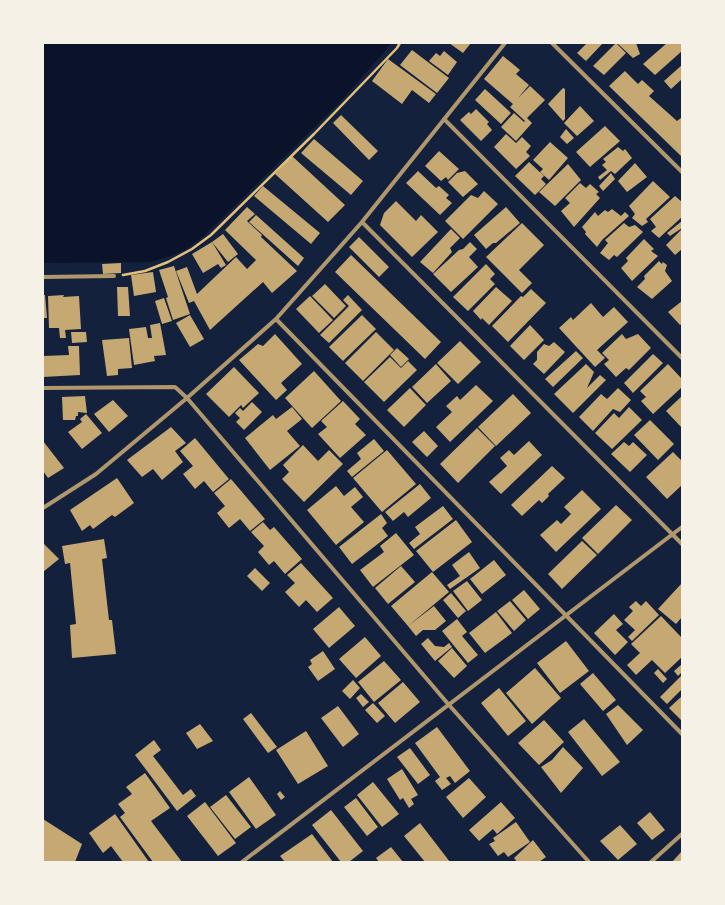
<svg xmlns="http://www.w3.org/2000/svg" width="725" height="905" viewBox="0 0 725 905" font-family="Jost,sans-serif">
<rect width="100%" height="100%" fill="#14213d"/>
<path fill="#0b132b" d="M43 43H391L385 51 340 102 204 236 186 249 173 255 150 262 43 263Z"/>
<path fill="#c6a872" d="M449 43H471L463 53Z
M587 43H603L586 61 577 53Z
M616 43 626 53 604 75 593 66Z
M617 43H636L640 54 633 58Z
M667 43H682V51L655 75 643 64Z
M412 50 449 78 437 93 400 65Z
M444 51 457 62 448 75 429 61 436 53 440 56Z
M503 56 520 70 516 74 529 85 518 98 530 86 545 100 527 118 532 123 516 141 501 127 514 113 524 122 525 121 510 107 513 104 484 79Z
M388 59 436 94 429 103 412 90 402 104 372 81Z
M682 65V79L671 89 664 81Z
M625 71 638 84 642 80 654 91 649 96 677 121 681 118 682 119V157L609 86Z
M563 88 565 89V119L563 121 548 104Z
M485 89 511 113 501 124 475 100Z
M580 106 594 121 577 136 564 123Z
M476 109 489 122 487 124 492 130 481 141 460 120 469 112 471 114Z
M341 115 378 151 369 160 333 123Z
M605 126 620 141 590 167 576 152Z
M566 129 574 138 567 144 560 137Z
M506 134 516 143 522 137 531 146 526 152 530 156 516 169 494 147Z
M314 139 363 181 351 195 301 153Z
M550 142 568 158 549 180 540 172 543 169 533 160Z
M618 147 623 151 625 149 632 158 615 174 611 171 600 180 598 177 607 170 602 165 606 162 603 159Z
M439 151 459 169 448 180 446 177 441 181 425 166Z
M292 156 345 205 328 222 275 174Z
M529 162 544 176 541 179 546 184 535 195 515 176Z
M635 163 647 177 627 192 618 181Z
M568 164 581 180 555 206 539 192Z
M418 171 436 188 439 186 449 195 446 198 452 203 440 215 406 183Z
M465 171 478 184 463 197 448 182 457 173Z
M611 173 615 179 603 191 599 186Z
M653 181 670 197 646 219 648 222 642 226 632 218 635 214 629 206Z
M580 183 586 188 590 184 599 192 596 194 600 198 574 227 561 211 570 203 565 198Z
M263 186 320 233 311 244 254 196Z
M484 191 498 204 463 239 445 221 471 195 478 198Z
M675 196 682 202V217L659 238 651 231 656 227 650 219Z
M396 201 416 221 421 215 438 232 412 257 380 225 384 213Z
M247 207 255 214 247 221 262 235 261 237 297 271 272 293 263 282 210 330 194 301 189 303 176 271 187 267 197 294 236 257 247 269 256 260 225 230Z
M506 207 520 223 496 243H493L486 249 474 235Z
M612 209 621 216 625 212 629 216 602 240 597 247 585 234 586 232 582 227 595 212 598 216 605 210 608 212Z
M256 215 304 258 298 266 249 222Z
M682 221V228L670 236 667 233Z
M522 223 544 245 519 270 532 283 522 293 486 257Z
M624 223 629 227 635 225 643 232 617 257 614 255 609 260 600 253 608 243 605 240Z
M451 229 460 238 450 248 452 252 433 273 420 262Z
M681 230 682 231V249L675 255 666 245Z
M223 234 238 254 228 262 212 242 226 265 221 268 218 264 203 273 192 254 212 242Z
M359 237 389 267 379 277 349 247Z
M644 239 654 249 651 251 658 256 632 281 621 268 628 261 626 258Z
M470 242 477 249 469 257 478 267 451 292 433 274 459 250 463 249Z
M351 255 441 342 425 359 335 272Z
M659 261 662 264 663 262 667 265 665 271 672 281 652 299 637 287 645 279 644 276Z
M121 263V273L103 274 102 264Z
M486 264 495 274 490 279 495 284 468 311 453 297Z
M174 266 190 314 173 320 166 298 168 297 159 270Z
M153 272 156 292 134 296 131 275Z
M325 284 346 306 334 318 312 296Z
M117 287H128L130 316H118Z
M496 287 512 301 489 325 482 318 481 320 473 311Z
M531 289 546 303 508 342 492 326 521 296 523 297Z
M43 295H45L47 318H43Z
M64 295 63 297 79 296 81 329 65 330 66 338H60L59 328H49L48 296Z
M348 295 362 310 329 343 320 335 349 306 343 300Z
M310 296 333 320 319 333 296 309Z
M164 298 172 321 162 324 155 301Z
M682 301V324L680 325 668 312Z
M591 303 603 317 614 307 628 322 597 350 605 358 595 367 559 328 571 317 573 320Z
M190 315 204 339 190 347 176 323Z
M362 315 376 329 343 361 329 347Z
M160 323 166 355 154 356 155 361 134 365 129 329 146 327 148 338H152L150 325Z
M530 325 544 340 524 360 510 346Z
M71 332H86L87 342 72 343Z
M376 332 394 350 363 381 345 363Z
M275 334 302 364 281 383 287 390 276 400 239 360 258 344 263 346Z
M622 334 626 339 638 334 651 348 629 370 626 368 616 377 604 364 609 360 602 353Z
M129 338 132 368 118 369V375L107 376 102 340Z
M460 341 481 362 458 384 437 363Z
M554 342 565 352 544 374 533 364 537 360V352L544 344 549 346Z
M68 346H79L80 375 43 377V356L69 355Z
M397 348 409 359 401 367 390 355Z
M576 351 583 358 553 387 545 379Z
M653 354 663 363 633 393 624 383Z
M390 357 401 368 408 361 417 370 384 402 364 382Z
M436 364 451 381 427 403 412 387Z
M586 364 594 372 587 388 600 375 606 380 573 413 554 394Z
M668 364 682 379V387L653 414 641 401 646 397 640 391Z
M234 367 259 393 243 408 241 405 229 417 206 394Z
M314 371 341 401 312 428 285 398Z
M476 385 493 401 450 442 436 427 452 412 446 406 457 396 460 400Z
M410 388 426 405 404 427 387 410Z
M618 388 631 400 620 412 613 409 593 431 579 417 601 394 607 399Z
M513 394 531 413 496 446 478 427Z
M85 396 87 413 78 412V416H76L75 420H63L62 397Z
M682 396V428L666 411Z
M113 400 128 416 109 432 94 414Z
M343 401 360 419 355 424 366 435 340 458 318 434 327 427 321 421Z
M252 402 262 412 244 430 236 422 240 418 235 413 240 408 243 411Z
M292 407 302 419 287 431 300 446 270 470 245 438 273 415 276 419Z
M629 407 642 420 612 449 595 433 614 413 619 418Z
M86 414 102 433 82 449 68 432 82 422 80 419Z
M650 420 674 444 658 460 634 435Z
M171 427 186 443 175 451 183 462 162 480 153 469 142 477 127 460Z
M477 428 495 446 458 483 440 464Z
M424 431 438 446 427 457 412 442Z
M195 438 229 479 213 492 204 481 195 489 183 474 193 466 180 451Z
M374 439 384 451 352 477 347 471 361 459 357 453Z
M43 441 64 468 48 478 43 471Z
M529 441 542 455 501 494 489 482 507 466 500 458 509 450 514 455Z
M624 442 629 446 633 442 647 455 630 472 611 454Z
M303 445 318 461 329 450 343 464 304 502 282 479 289 472 283 465Z
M387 450 416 484 382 512 353 478Z
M673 452 682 461V485L667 499 646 477Z
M552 466 565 478 548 494 549 496 542 503 539 500 522 516 511 505Z
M117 478 134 503 115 517 112 515 93 529 90 525 82 531 70 510Z
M231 479 265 519 250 531 240 519 229 528 217 513 225 506 214 493Z
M420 484 431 498 408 517 404 512 393 521 385 512Z
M336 486 344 496 355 487 363 497 351 507 364 522 336 545 307 510Z
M582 490 601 509 556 552 540 535 557 520 561 524 571 514 564 507Z
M616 505 632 520 598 554 582 538Z
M443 506 453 519 414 549 409 543 420 534 415 527Z
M381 514 387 523 382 528 388 536 352 564 339 547Z
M456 520 472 542 433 572 416 551Z
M263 522 270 530 274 527 302 559 285 574 274 561 269 565 258 552 264 546 251 532Z
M396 533 414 555 373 587 360 570 384 552 380 546Z
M104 539 107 558 102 559 109 620H112L116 654 72 658 70 625 76 624 70 563 65 564 62 546Z
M582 541 597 555 562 589 548 574Z
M43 543 59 559 43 572Z
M469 552 480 568 450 589 447 585 460 576 452 565Z
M494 560 506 575 482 594 470 579Z
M301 563 333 598 317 612 306 600 299 607 285 592 295 583 287 575Z
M401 566 415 582 388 604 375 588Z
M255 568 270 583 262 591 247 576Z
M432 572 449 592 408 626 391 606Z
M467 581 482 600 468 611 453 591Z
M682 583V617L676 624 658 609Z
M524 590 540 609 528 619 512 600Z
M451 593 466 611 458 618 443 600Z
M510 601 526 620 514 631 497 611Z
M636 601 641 606 646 601 659 615 632 641 628 637 635 630 624 620 633 611 629 607Z
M434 606 446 621 435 630H423L416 636 408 626Z
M339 607 355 626 329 648 313 629Z
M496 612 512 633 485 653 469 633Z
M614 614 623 624 616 630 628 642 615 655 594 633Z
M661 616 682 638V657L665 673 652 660 636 675 627 665 640 653 631 644Z
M457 619 467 632 462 636 478 655 468 663 442 631Z
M365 637 381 656 356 678 339 659Z
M428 638 435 646 444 647 449 643 452 647 435 661 421 644Z
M566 641 589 671 560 693 537 663Z
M452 648 467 666 454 678 438 661Z
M323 651 335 669 318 681 308 667 312 664 310 660Z
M384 661 401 680 374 702 358 682Z
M682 664V672L678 676 674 671Z
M535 668 561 698 532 724 506 693Z
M658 669 667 679 663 683 654 673Z
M593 673 616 700 603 711 580 684Z
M682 675V689L667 704 660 697Z
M353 680 360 688 350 699 342 691Z
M403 682 420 702 395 723 378 703Z
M499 688 526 721 508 736 481 703Z
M361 694 369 702 363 707 356 698Z
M682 696V721L669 708Z
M373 703 385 716 377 723 365 710Z
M618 705 643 730 627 745 606 714Z
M338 706 359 734 343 747 321 718Z
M251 713 277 747 268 753 243 719Z
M584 719 620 762 602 776 568 732Z
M544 720 564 742 539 765 518 743Z
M200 724 213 741 197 749 186 733Z
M437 727 470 771 455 783 450 776 446 778 451 784 442 790 435 781 440 777 415 743Z
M306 731 328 766 298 784 276 750Z
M154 740 161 750 153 756 183 795 191 789 196 796 177 811 135 755Z
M563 747 583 768 561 793 541 767 552 760Z
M410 748 430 775 418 784 397 757Z
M402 769 418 795 411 799 414 804 409 808 403 798 400 800 387 779Z
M145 773 170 808 151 821 182 862H153L120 817 125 813 118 804 132 794 126 787Z
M249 777 276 815 256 829 229 792Z
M469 778 486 797 463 818 446 797Z
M373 782 399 814 382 827 357 795Z
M280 791 285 797 281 800 277 794Z
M226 795 251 827 235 839 210 807Z
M356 798 378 827 367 836 344 807Z
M205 802 236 843 218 856 187 816Z
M501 802 515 818 497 834 493 829 479 841 469 830Z
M331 810 363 851 349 862H341L312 825Z
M650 812 665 830 652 840 637 823Z
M115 814 149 862H123L111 846 103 853 89 833Z
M43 819 82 844 75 862H45L43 861Z
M516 822 530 842 508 857 504 852 498 856 489 844 495 841 493 838Z
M420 823 450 862H425L404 836Z
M620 825 637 844 618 860 600 841Z
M312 834 333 862H285L280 856Z
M533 840 546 857 539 862H517L514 858Z
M391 847 403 862H379L376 858Z
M682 851V862H672Z"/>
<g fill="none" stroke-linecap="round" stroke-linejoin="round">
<path stroke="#e5c07b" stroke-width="2.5" d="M123 275 145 271 168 262 192 249 211 235 314 134 397 48 400 43"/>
<path stroke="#b1986c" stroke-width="4" d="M552 43 682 172
M444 119 682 358
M362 222 682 544
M43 277 114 276
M276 319 682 734
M43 388 175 387 187 398 449 705 589 862
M43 508 96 474 187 398 276 319 362 222 505 43
M242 862 682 527
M651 862 682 834"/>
</g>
<rect width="725" height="905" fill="none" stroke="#f6f1e7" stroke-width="88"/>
</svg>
